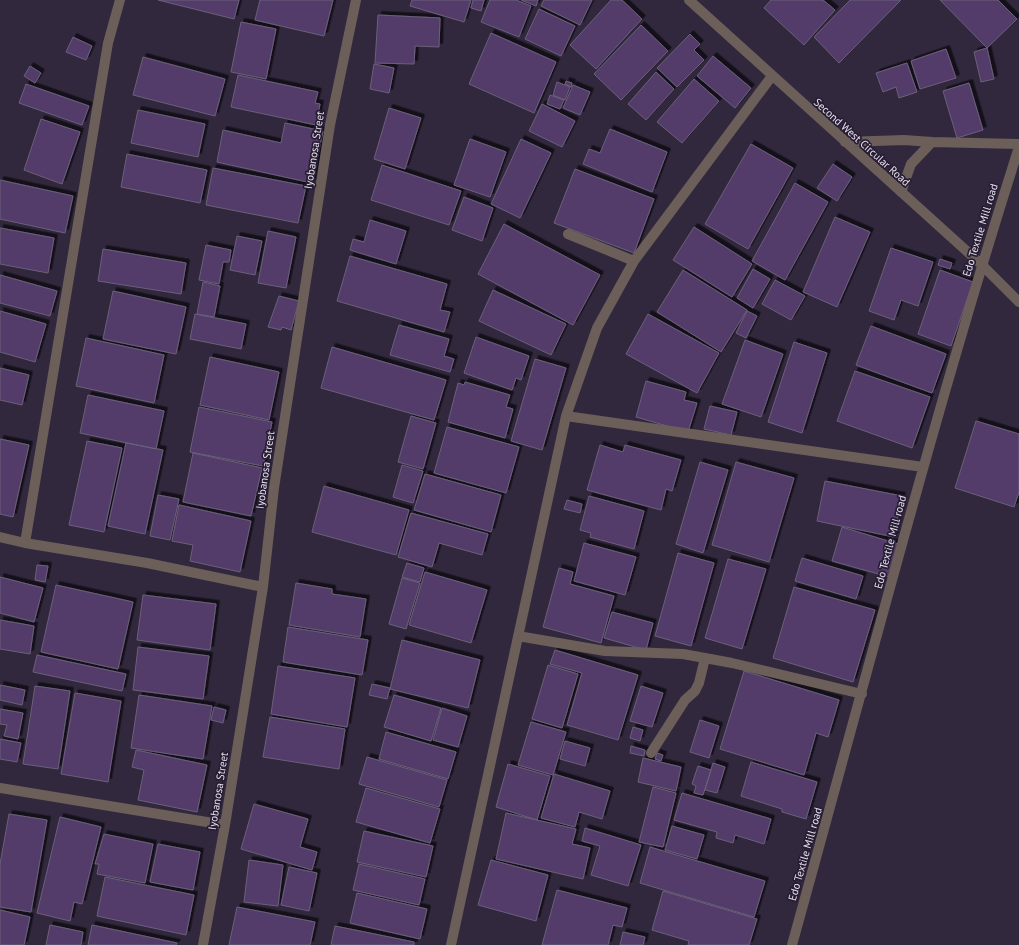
<svg xmlns="http://www.w3.org/2000/svg" width="1019" height="945" viewBox="0 0 1019 945" font-family="'PT Sans',sans-serif">
<defs>
<filter id="shadow"><feDropShadow dx="3.5" dy="-3.5" stdDeviation="0" flood-color="#0009"/></filter>
</defs>
<rect width="100%" height="100%" fill="#32283e"/>
<path fill="#523b6b" stroke="#6b607a" filter="url(#shadow)" d="M158 0H239L234 19Z
M260 0H333L324 36 255 20Z
M412 0H471L464 22 410 6Z
M473 0H484L481 11 471 8Z
M490 0H516L531 6 519 37 481 22Z
M521 0H538L536 6Z
M544 0H592L580 25 541 6Z
M611 0H622L642 19 596 69 570 45Z
M771 0H823L835 10 804 45 764 8Z
M850 0H901L839 63 814 37Z
M940 0H998L1017 19 987 48Z
M539 9 575 26 561 56 525 39Z
M378 15 440 18 439 47 415 46 414 64 375 63Z
M241 22 276 29 266 79 231 72Z
M641 25 668 51 621 100 594 74Z
M491 33 556 62 534 113 469 84Z
M690 34 700 44 694 50 704 60 677 87 657 68Z
M73 37 92 46 86 60 66 52Z
M987 48 994 79 981 82 974 52Z
M946 49 956 78 920 89 911 61Z
M713 56 751 88 735 108 697 76Z
M143 57 225 79 215 116 133 95Z
M907 63 917 92 899 98 896 87 883 92 876 73Z
M374 64 394 68 389 93 370 89Z
M30 66 41 73 35 83 24 76Z
M656 72 674 89 646 120 628 104Z
M238 75 318 92 315 103 320 104 316 125 231 107Z
M694 79 719 101 682 143 657 122Z
M566 81 572 83 571 87 565 84Z
M557 82 570 87 565 100 553 95Z
M969 83 983 130 957 138 943 91Z
M26 84 89 106 82 125 19 103Z
M573 85 590 92 580 115 563 108Z
M550 95 564 100 560 109 547 104Z
M542 104 575 121 562 147 529 131Z
M389 108 421 118 405 169 374 159Z
M138 110 205 124 198 157 131 143Z
M41 119 80 132 62 184 24 170Z
M285 123 323 131 312 183 217 162 223 130 281 143Z
M610 129 667 152 652 192 583 164 589 149 600 153Z
M470 139 506 152 490 197 454 185Z
M521 139 551 153 520 218 491 204Z
M751 144 793 168 748 249 705 224Z
M127 154 207 170 200 203 121 187Z
M833 164 852 177 837 201 817 188Z
M382 165 461 191 449 225 371 200Z
M213 168 306 186 298 223 206 205Z
M575 169 654 199 634 253 554 223Z
M0 180 73 196 65 233 0 219Z
M795 183 828 202 785 280 752 261Z
M464 197 493 208 482 241 452 230Z
M835 217 870 232 837 307 803 292Z
M370 220 406 231 396 264 350 250 353 239 364 242Z
M504 224 600 275 573 325 478 274Z
M694 227 752 264 732 297 673 260Z
M0 228 54 238 48 273 0 264Z
M268 231 296 237 286 288 258 283Z
M237 236 262 241 255 275 230 270Z
M206 245 231 250 229 262H223L219 284 199 280Z
M891 248 933 262 918 306 901 300 894 320 869 311Z
M103 249 186 263 181 294 98 281Z
M350 256 447 284 440 310 450 312 444 332 337 301Z
M940 259 952 263 950 269 938 265Z
M753 269 770 279 753 308 737 298Z
M683 270 747 310 721 352 657 312Z
M940 270 973 282 951 346 918 334Z
M0 275 57 291 50 316 0 303Z
M775 280 805 296 791 320 762 304Z
M203 282 220 286 214 317 197 314Z
M493 290 566 324 551 355 479 321Z
M113 291 186 307 176 354 103 339Z
M279 296 299 301 291 330 282 327 281 330 268 327Z
M0 311 46 324 35 362 0 352Z
M747 311 757 316 746 338 736 333Z
M195 314 246 324 241 349 190 339Z
M648 314 719 353 697 393 626 354Z
M399 325 449 339 444 356 454 359 450 372 390 355Z
M871 326 946 354 932 393 856 365Z
M476 337 529 356 521 380 516 378 512 390 464 373Z
M86 338 164 355 154 403 76 386Z
M745 340 783 354 761 417 722 404Z
M794 342 827 353 802 433 768 422Z
M332 347 446 380 434 420 321 388Z
M210 357 279 372 269 420 200 405Z
M535 359 566 368 542 450 511 441Z
M0 368 29 375 22 405 0 400Z
M855 371 930 397 912 448 837 421Z
M646 381 686 392 684 400 697 403 688 432 636 417Z
M465 382 510 395 506 407 513 409 505 438 448 422 458 383 464 385Z
M88 395 164 411 156 449 80 433Z
M710 406 737 412 731 435 704 429Z
M199 407 272 422 263 466 190 452Z
M411 416 436 423 423 469 398 462Z
M976 421 1019 434V492L1014 507 955 488Z
M447 427 519 447 506 493 434 473Z
M0 439 29 445 13 517 0 514Z
M87 441 122 448 104 532 69 525Z
M126 443 163 450 145 534 108 526Z
M600 445 623 452 625 445 681 460 672 491 666 489 661 510 587 490Z
M193 453 262 468 251 516 183 502Z
M700 462 728 470 703 553 676 544Z
M736 462 794 478 769 562 712 545Z
M402 465 423 471 413 503 393 497Z
M425 474 501 495 491 532 414 510Z
M825 481 902 496 894 537 817 521Z
M324 486 409 510 396 555 312 532Z
M158 495 179 499 170 540 150 536Z
M589 496 644 511 634 549 590 537 591 533 580 530Z
M567 500 582 504 580 513 564 509Z
M179 505 251 521 240 572 190 561 193 545 172 541Z
M411 513 488 534 482 555 439 543 432 567 398 557Z
M842 527 898 544 889 577 832 561Z
M584 543 636 557 625 595 574 581Z
M678 553 714 563 691 646 655 636Z
M802 558 863 576 856 599 795 581Z
M728 559 766 569 742 649 705 638Z
M407 563 424 568 420 582 402 577Z
M37 565 48 566 45 582 35 580Z
M559 568 573 572 570 584 614 596 601 643 543 627Z
M425 572 487 590 471 643 409 625Z
M0 577 43 588 34 622 0 613Z
M402 578 420 583 406 629 389 624Z
M296 583 332 589V594L366 599 360 637 289 625Z
M56 585 133 602 118 669 41 652Z
M794 587 875 610 853 682 773 658Z
M143 595 216 604 210 650 137 640Z
M612 612 653 623 646 650 604 638Z
M0 620 34 626 30 654 0 649Z
M288 627 368 640 362 675 283 662Z
M402 640 480 660 468 708 390 689Z
M138 647 209 656 203 699 133 690Z
M555 650 638 675 618 740 567 725 582 673 550 664Z
M37 655 126 674 122 691 33 672Z
M548 665 578 674 562 728 532 719Z
M278 666 355 678 347 727 271 714Z
M744 671 839 700 828 737 816 733 804 775 720 749Z
M372 684 390 688 387 699 369 695Z
M0 685 25 690 22 705 0 700Z
M35 686 70 691 58 769 23 764Z
M641 686 663 693 652 727 630 721Z
M75 693 121 701 108 782 61 774Z
M139 695 212 706 203 759 131 748Z
M394 695 441 708 431 741 384 727Z
M214 707 226 710 223 723 211 720Z
M442 708 467 716 458 747 433 740Z
M0 709 23 713 18 739 4 736 7 725 0 724Z
M270 717 345 729 339 769 263 757Z
M700 720 719 726 709 758 690 752Z
M531 722 566 732 553 775 518 765Z
M633 727 643 730 640 741 630 738Z
M386 732 456 752 448 779 379 759Z
M0 739 21 743 17 762 0 759Z
M565 741 590 748 585 766 560 759Z
M631 746 645 750 644 756 630 753Z
M136 750 207 765 197 812 138 800 144 770 132 767Z
M657 753 663 755 661 761 655 759Z
M367 757 447 780 439 807 359 784Z
M643 758 681 767 676 791 638 782Z
M751 762 817 782 806 819 782 812V809L741 796Z
M713 763 725 767 717 793 705 790Z
M508 764 550 776 537 820 496 807Z
M698 766 711 770 703 795 694 793 696 786 692 784Z
M554 774 610 791 602 819 579 812 575 827 541 818Z
M653 787 676 793 663 847 639 842Z
M366 788 440 809 430 843 356 822Z
M682 793 771 819 764 844 735 835 733 843 716 838 717 832 674 820Z
M254 804 308 819 300 847 317 852 312 870 241 849Z
M506 813 576 829 572 844 590 848 583 879 496 859Z
M9 814 47 820 31 912 0 907V864Z
M60 817 101 827 82 904 74 902 70 921 37 913Z
M672 826 704 835 697 859 665 850Z
M585 828 641 845 628 886 591 875 600 846 582 841Z
M364 831 433 846 426 877 357 862Z
M104 834 153 844 145 883 97 874 99 864H95Z
M158 844 200 852 193 890 150 882Z
M650 847 765 881 754 917 640 883Z
M249 860 283 865 278 906 244 902Z
M491 860 548 875 536 921 478 905Z
M359 864 425 879 419 905 353 890Z
M289 867 317 873 309 911 281 905Z
M105 877 194 895 186 935 97 916Z
M557 890 627 908 622 927 613 925 608 945H542Z
M663 891 757 919 749 945H688L689 941 652 930Z
M357 893 427 909 420 939 350 923Z
M237 907 315 922 310 945H229Z
M0 910 30 917 24 945H0Z
M50 925 83 932 81 945H46Z
M92 925 177 943 176 945H88Z
M335 926 414 942V945H331Z
M623 932 645 937 643 945H620Z"/>
<g fill="none" stroke-linecap="round" stroke-linejoin="round">
<path stroke="#6c5f59" stroke-width="10" d="M689 0 981 264 1019 302
M845 142 904 140 932 142 1019 144
M901 192 911 164 932 142
M568 234 634 261
M566 416 923 467
M0 537 25 543 147 563 263 587
M25 543 108 43 120 0
M518 636 605 651 683 654 732 663 862 694
M651 753 685 700 695 691 699 683 705 658
M0 788 225 825
M203 945 225 825 263 587 274 488 330 125 356 0
M451 945 566 416 597 328 634 261 772 76
M792 945C866 679 935 410 1019 147"/>
</g>
<g text-anchor="middle" dominant-baseline="central" stroke-width="3.5" stroke-linejoin="round" paint-order="stroke">
<g font-size="11" fill="#e6e0ee" stroke="#281e34">
<text transform="translate(862 142) rotate(42)">Second West Circular Road</text>
<text transform="translate(314 150) rotate(-81)">Iyobanosa Street</text>
<text transform="translate(980 230) rotate(-73)">Edo Textile Mill road</text>
<text transform="translate(265 470) rotate(-82)">Iyobanosa Street</text>
<text transform="translate(890 542) rotate(-75)">Edo Textile Mill road</text>
<text transform="translate(218 791) rotate(-81)">Iyobanosa Street</text>
<text transform="translate(805 854) rotate(-74)">Edo Textile Mill road</text>
</g>
</g>
</svg>
